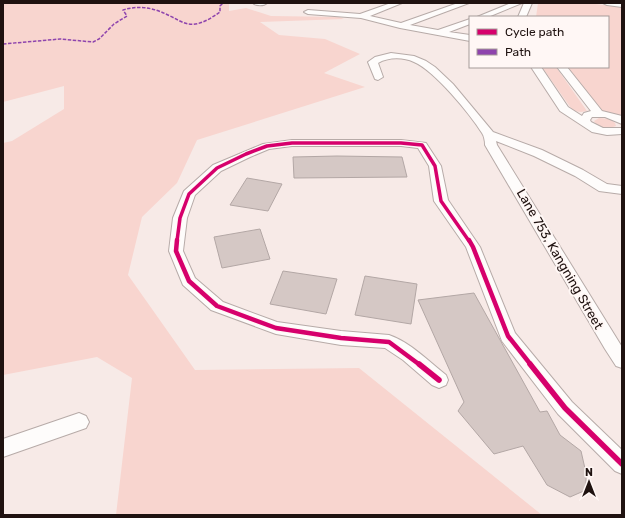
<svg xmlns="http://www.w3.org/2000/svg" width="625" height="518" viewBox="0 0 625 518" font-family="Rubik,sans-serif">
<rect width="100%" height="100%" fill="#f7eae7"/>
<path fill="#f8d5cf" d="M3 3H229V11L246 8 271 16 339 17 344 19 260 22 279 35 325 39 360 54 324 73 365 87 197 140 177 183 142 217 128 275 195 370 359 368 542 515H116L132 378 97 357 3 375V143L12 141 64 109V86L3 102Z
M538 3H587L622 7V118L601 111 568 67H608V17H536Z
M542 67H556L587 111 581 112 573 111Z
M599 118 610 119 615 123 616 126C608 129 597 128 594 121Z"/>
<path fill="#d5c8c5" stroke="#b3a7a5" d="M337 156 402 157 407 177 294 178 293 157Z
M247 178 282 184 268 211 230 205Z
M260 229 270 259 222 268 214 237Z
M283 271 337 279 326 314 270 304Z
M365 276 417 284 411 324 355 315Z
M474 293 540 412 547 411 560 435 581 451 586 473V490L570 497 547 485 523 446 494 454 458 411 464 402 418 300Z"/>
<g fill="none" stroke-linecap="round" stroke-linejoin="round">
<defs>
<path id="minor" d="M253 3H267C264 6 256 6 253 3Z
M391 3H402L370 16 401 23 458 3H469L410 25 438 30 470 19V24L449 32 470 35V41L400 28 361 18 308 14 304 12 308 10 360 14Z
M511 3H522L488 17H477Z
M524 3H532L526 17H518Z
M603 3H622V7L607 5Z
M391 53 414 56 426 61 435 67 453 84 493 132 542 150 583 170 607 184 622 186V194L599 191 575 176 534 156 496 141 497 145 622 347V368L616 366 605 349 485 145C485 141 484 136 482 133 470 114 435 71 414 62 403 57 389 57 378 63L383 77 378 80 375 79 368 62 375 57Z
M531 67H541L568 107 582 116 584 113 591 111 557 67H567L602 111 622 116V124L605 117H592L590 120 591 122 603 128H622V134L607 135 592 132 560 111Z
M292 140H401L426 143 441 166 448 200 480 247 515 333 572 402 622 450V474L615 471 558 414 502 341 466 247 434 201 429 166 418 148 401 146H292L269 149 250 157 221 171 195 195 187 218 183 251 195 278 223 302 277 322 341 331 389 335C410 342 428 361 446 375L448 380 446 385 439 388 432 385 403 360 385 348 341 345 276 334 211 310 183 285 169 251 173 218 184 191 213 165 263 144Z
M79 413 86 416 89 422 86 428 3 457V439Z"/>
</defs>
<use href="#minor" stroke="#b7aba8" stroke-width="2"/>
<use href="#minor" fill="#fefcfb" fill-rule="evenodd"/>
<path stroke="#8e44ad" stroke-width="1.5" stroke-dasharray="3.5 1.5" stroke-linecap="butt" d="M3 44 60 39 93 42 99 39 114 24 127 16 123 10C142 4 157 9 174 18 178 20 183 23 188 24 200 26 211 18 220 12V6L223 3"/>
<defs>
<path id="cycleway-far2" d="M177 241 180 218 189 194 217 168 246 154 267 146 292 143H401L422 145 435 166 441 201 469 241"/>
<path id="cycleway-far1" d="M177 240 176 251 189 281 217 306 276 328 341 338 389 342 420 365
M469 240 473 247 508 336 531 365"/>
<path id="cycleway" d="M419 364 439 380
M530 364 565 408 622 464"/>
</defs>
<use href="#cycleway-far2" stroke="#fff7f5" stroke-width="5.5"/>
<use href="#cycleway-far1" stroke="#fff7f5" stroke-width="7"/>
<use href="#cycleway" stroke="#fff7f5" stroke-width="8"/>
<use href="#cycleway-far2" stroke="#d6006c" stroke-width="3.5"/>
<use href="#cycleway-far1" stroke="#d6006c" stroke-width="4.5"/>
<use href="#cycleway" stroke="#d6006c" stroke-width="5.5"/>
</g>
<g text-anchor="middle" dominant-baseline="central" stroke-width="4" stroke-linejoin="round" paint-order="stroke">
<g font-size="13" fill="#1f1210" stroke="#fff7f5">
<text transform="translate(560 259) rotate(60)">Lane 753, Kangning Street</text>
</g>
</g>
<rect width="625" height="518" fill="none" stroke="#1f1210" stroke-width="8"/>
<rect x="469" y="16" width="140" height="52" fill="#fff7f5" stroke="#a59b99"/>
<rect x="477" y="29" width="20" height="6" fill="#d6006c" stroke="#a59b99"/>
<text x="505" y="36" font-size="12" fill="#1f1210">Cycle path</text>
<rect x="477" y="49" width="20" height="6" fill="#8e44ad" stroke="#a59b99"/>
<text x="505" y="56" font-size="12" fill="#1f1210">Path</text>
<g transform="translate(589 482)" stroke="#fff7f5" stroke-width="3" paint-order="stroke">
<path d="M0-3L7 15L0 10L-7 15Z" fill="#1f1210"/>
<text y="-6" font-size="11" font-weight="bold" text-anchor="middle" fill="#1f1210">N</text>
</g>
</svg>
